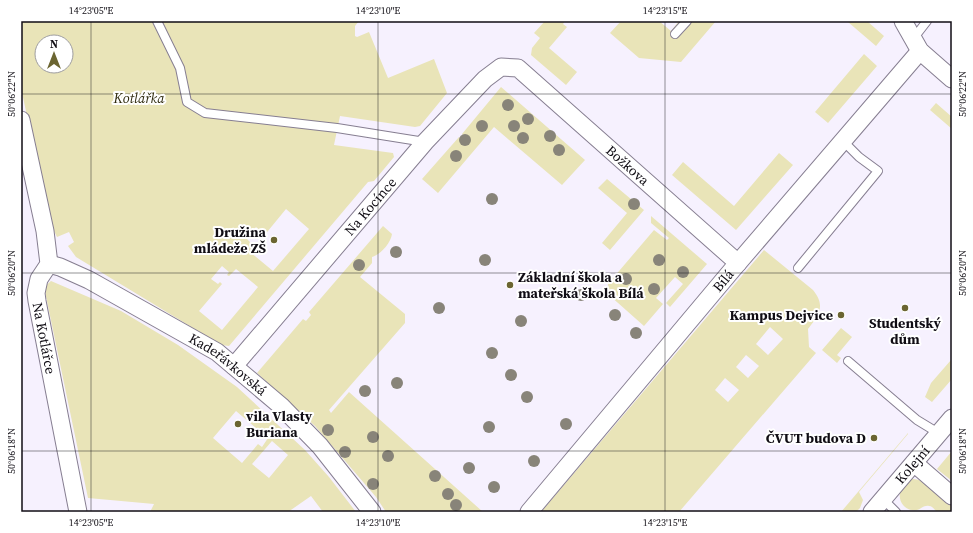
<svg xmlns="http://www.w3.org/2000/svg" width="973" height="533" viewBox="0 0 973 533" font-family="'Source Serif 4',serif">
<rect width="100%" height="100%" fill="#f6f1fe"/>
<path fill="#e9e4b8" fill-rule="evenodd" d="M21 21H359L355 26V36L357 37 369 32 388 78 434 59 447 93 420 126 415 127 340 116 334 145 393 153 394 157 374 181 368 182 229 346 221 345 76 257 68 246 74 242 69 232 57 237 51 225 46 204 21 88ZM42 42H66V66H42ZM286 209 309 229 273 271 250 252 257 244 254 242 252 244 247 239 256 227 262 233 261 235 263 237ZM222 266 229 272 227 275 229 276 236 269 258 287 222 330 199 311 222 284 220 282 218 284 211 279Z
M545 21H565L563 24 567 27 549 48 577 72 566 85 531 55 532 48 540 38 534 33Z
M621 21H659L671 31 679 21H716L681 62 639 58 610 33Z
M848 21H867L884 36 876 46 848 22Z
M864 54 877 66 828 123 815 112Z
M501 87 585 160 562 185 494 127 438 193 422 179 459 137 460 138 463 135 462 134Z
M936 103 952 117V129L930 110Z
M779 153 793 165 736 230 672 175 683 162 734 206Z
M607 179 644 210 610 250 602 243 627 213 598 188Z
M651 216 707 264 670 307 666 303 683 284 675 277 656 298 663 304 644 326 609 295 608 284 654 230 667 240 669 238 651 223Z
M383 226 392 234C391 243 380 255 372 257V263L360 277 405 314V323L329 410 331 413 349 392 483 512H386L376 497 315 426 257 373 303 319 306 321 311 315 309 312Z
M764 250 813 290C826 306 819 315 808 329L809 347 816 353 679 512H541ZM770 327 783 339 768 355 756 344ZM746 355 759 366 748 378 736 367ZM725 378 739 390 728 402 715 390Z
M51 281 121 311 178 345 237 387 305 450 329 477 356 512H323L311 496 288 512H150L154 504 88 498 44 287ZM236 411 268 438 262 447 258 444 242 463 213 438ZM272 441 288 455 269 478 252 464Z
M841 328 852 337 837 355 841 358 837 363 822 350Z
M951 360 952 361V379L932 402 925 397 931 383Z
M908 433V434L859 492 863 500 860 508 856 512H841Z
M952 451V481L937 469Z
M912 479C928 479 941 496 952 505V512C947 512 940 513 936 511 934 509 932 506 929 506 924 505 921 509 917 510 907 512 898 503 900 493 901 487 907 481 912 479Z"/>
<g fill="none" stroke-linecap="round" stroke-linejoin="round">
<defs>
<path id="lane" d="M157 21 180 68 187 102 205 113 337 128 425 142
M675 34 687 21
M913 39 927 21
M798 268 878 171 859 157 843 141
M848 361 917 420 940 434
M883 499 896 512"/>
<g id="street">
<path d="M903 21 920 51 952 79"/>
<path id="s1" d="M21 120 45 231 49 264 39 279 36 293 37 301 78 512"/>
<path id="s2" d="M49 264 60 267 89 280 217 352 281 406 320 446 372 512"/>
<path id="s3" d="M234 366 425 142 485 79 501 67 518 68 738 263"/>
<path d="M914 463 952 496"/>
<path id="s4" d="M529 512 732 270 920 51"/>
<path id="s5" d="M872 512 952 418"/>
</g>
</defs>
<use href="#lane" stroke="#867e91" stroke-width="10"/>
<use href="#street" stroke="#867e91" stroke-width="19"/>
<use href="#lane" stroke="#fff" stroke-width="8"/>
<use href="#street" stroke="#fff" stroke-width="17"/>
</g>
<g fill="#888479">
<circle cx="508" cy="105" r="6"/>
<circle cx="528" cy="119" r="6"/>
<circle cx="482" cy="126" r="6"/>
<circle cx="514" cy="126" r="6"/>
<circle cx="550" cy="136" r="6"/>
<circle cx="523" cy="138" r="6"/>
<circle cx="465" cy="140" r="6"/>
<circle cx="559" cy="150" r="6"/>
<circle cx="456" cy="156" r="6"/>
<circle cx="492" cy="199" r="6"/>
<circle cx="634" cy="204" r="6"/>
<circle cx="396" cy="252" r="6"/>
<circle cx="485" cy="260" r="6"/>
<circle cx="659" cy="260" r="6"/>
<circle cx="359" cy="265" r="6"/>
<circle cx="683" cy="272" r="6"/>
<circle cx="626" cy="279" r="6"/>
<circle cx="654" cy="289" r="6"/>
<circle cx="581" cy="295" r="6"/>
<circle cx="439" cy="308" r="6"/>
<circle cx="615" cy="315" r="6"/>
<circle cx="521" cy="321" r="6"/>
<circle cx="636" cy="333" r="6"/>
<circle cx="492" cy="353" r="6"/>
<circle cx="511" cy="375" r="6"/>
<circle cx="397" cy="383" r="6"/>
<circle cx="365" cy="391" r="6"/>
<circle cx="527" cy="397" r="6"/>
<circle cx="566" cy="424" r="6"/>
<circle cx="489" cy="427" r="6"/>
<circle cx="328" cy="430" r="6"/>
<circle cx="373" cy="437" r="6"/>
<circle cx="345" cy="452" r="6"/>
<circle cx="388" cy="456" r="6"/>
<circle cx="534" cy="461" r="6"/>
<circle cx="469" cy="468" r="6"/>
<circle cx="435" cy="476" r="6"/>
<circle cx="373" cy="484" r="6"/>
<circle cx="494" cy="487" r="6"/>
<circle cx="448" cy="494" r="6"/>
<circle cx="456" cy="505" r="6"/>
</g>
<path fill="none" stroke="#100d14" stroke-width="1" stroke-opacity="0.45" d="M91 21V512M378 21V512M665 21V512M21 94H952M21 273H952M21 451H952"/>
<g fill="#6b6531" stroke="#fff" stroke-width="1.5">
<circle cx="274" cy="240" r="4"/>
<circle cx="510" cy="285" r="4"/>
<circle cx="905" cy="308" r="4"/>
<circle cx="841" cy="315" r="4"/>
<circle cx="238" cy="424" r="4"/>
<circle cx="874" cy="438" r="4"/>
</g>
<g text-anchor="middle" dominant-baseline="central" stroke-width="4" stroke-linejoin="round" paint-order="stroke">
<g font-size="14" font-style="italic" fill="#2e2a0d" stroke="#fff">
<text x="139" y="98">Kotlářka</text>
</g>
<g font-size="14" fill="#100d14" stroke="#fff">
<text stroke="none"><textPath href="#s3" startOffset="565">Božkova</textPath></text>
<text stroke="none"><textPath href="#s3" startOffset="210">Na Kocínce</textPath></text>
<text stroke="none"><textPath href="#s4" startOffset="302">Bílá</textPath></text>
<text stroke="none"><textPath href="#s1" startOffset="225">Na Kotlářce</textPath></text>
<text stroke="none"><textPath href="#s2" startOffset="206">Kadeřávkovská</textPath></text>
<text stroke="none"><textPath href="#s5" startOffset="62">Kolejní</textPath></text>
</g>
<g font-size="14" font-weight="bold" fill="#100d14" stroke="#fff" text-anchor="end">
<text x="266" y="232">Družina<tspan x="266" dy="16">mládeže ZŠ</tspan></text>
<text x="518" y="277" text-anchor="start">Základní škola a<tspan x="518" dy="16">mateřská škola Bílá</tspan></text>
<text x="833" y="315">Kampus Dejvice</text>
<text x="905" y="323" text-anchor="middle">Studentský<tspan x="905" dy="16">dům</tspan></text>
<text x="246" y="416" text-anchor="start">vila Vlasty<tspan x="246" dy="16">Buriana</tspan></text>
<text x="866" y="438">ČVUT budova D</text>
</g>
</g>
<rect width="973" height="533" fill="none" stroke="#ffffff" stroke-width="44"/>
<g transform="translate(54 54)"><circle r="19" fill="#ffffff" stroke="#9f9ea1"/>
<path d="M0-3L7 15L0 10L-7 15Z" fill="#6b6531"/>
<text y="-6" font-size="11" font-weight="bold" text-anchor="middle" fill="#100d14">N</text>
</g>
<rect x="22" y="22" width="929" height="489" fill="none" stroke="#100d14" stroke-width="1.5"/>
<g font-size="10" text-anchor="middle" fill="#100d14">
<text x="91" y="14">14°23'05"E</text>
<text x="378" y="14">14°23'10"E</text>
<text x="665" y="14">14°23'15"E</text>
<text transform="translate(11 94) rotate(-90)" y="4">50°06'22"N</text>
<text transform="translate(962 94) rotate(-90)" y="4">50°06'22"N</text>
<text transform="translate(11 273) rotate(-90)" y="4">50°06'20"N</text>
<text transform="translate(962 273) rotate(-90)" y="4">50°06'20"N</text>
<text transform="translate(11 451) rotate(-90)" y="4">50°06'18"N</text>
<text transform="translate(962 451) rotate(-90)" y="4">50°06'18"N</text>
<text x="91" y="526">14°23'05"E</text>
<text x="378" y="526">14°23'10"E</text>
<text x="665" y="526">14°23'15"E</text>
</g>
</svg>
